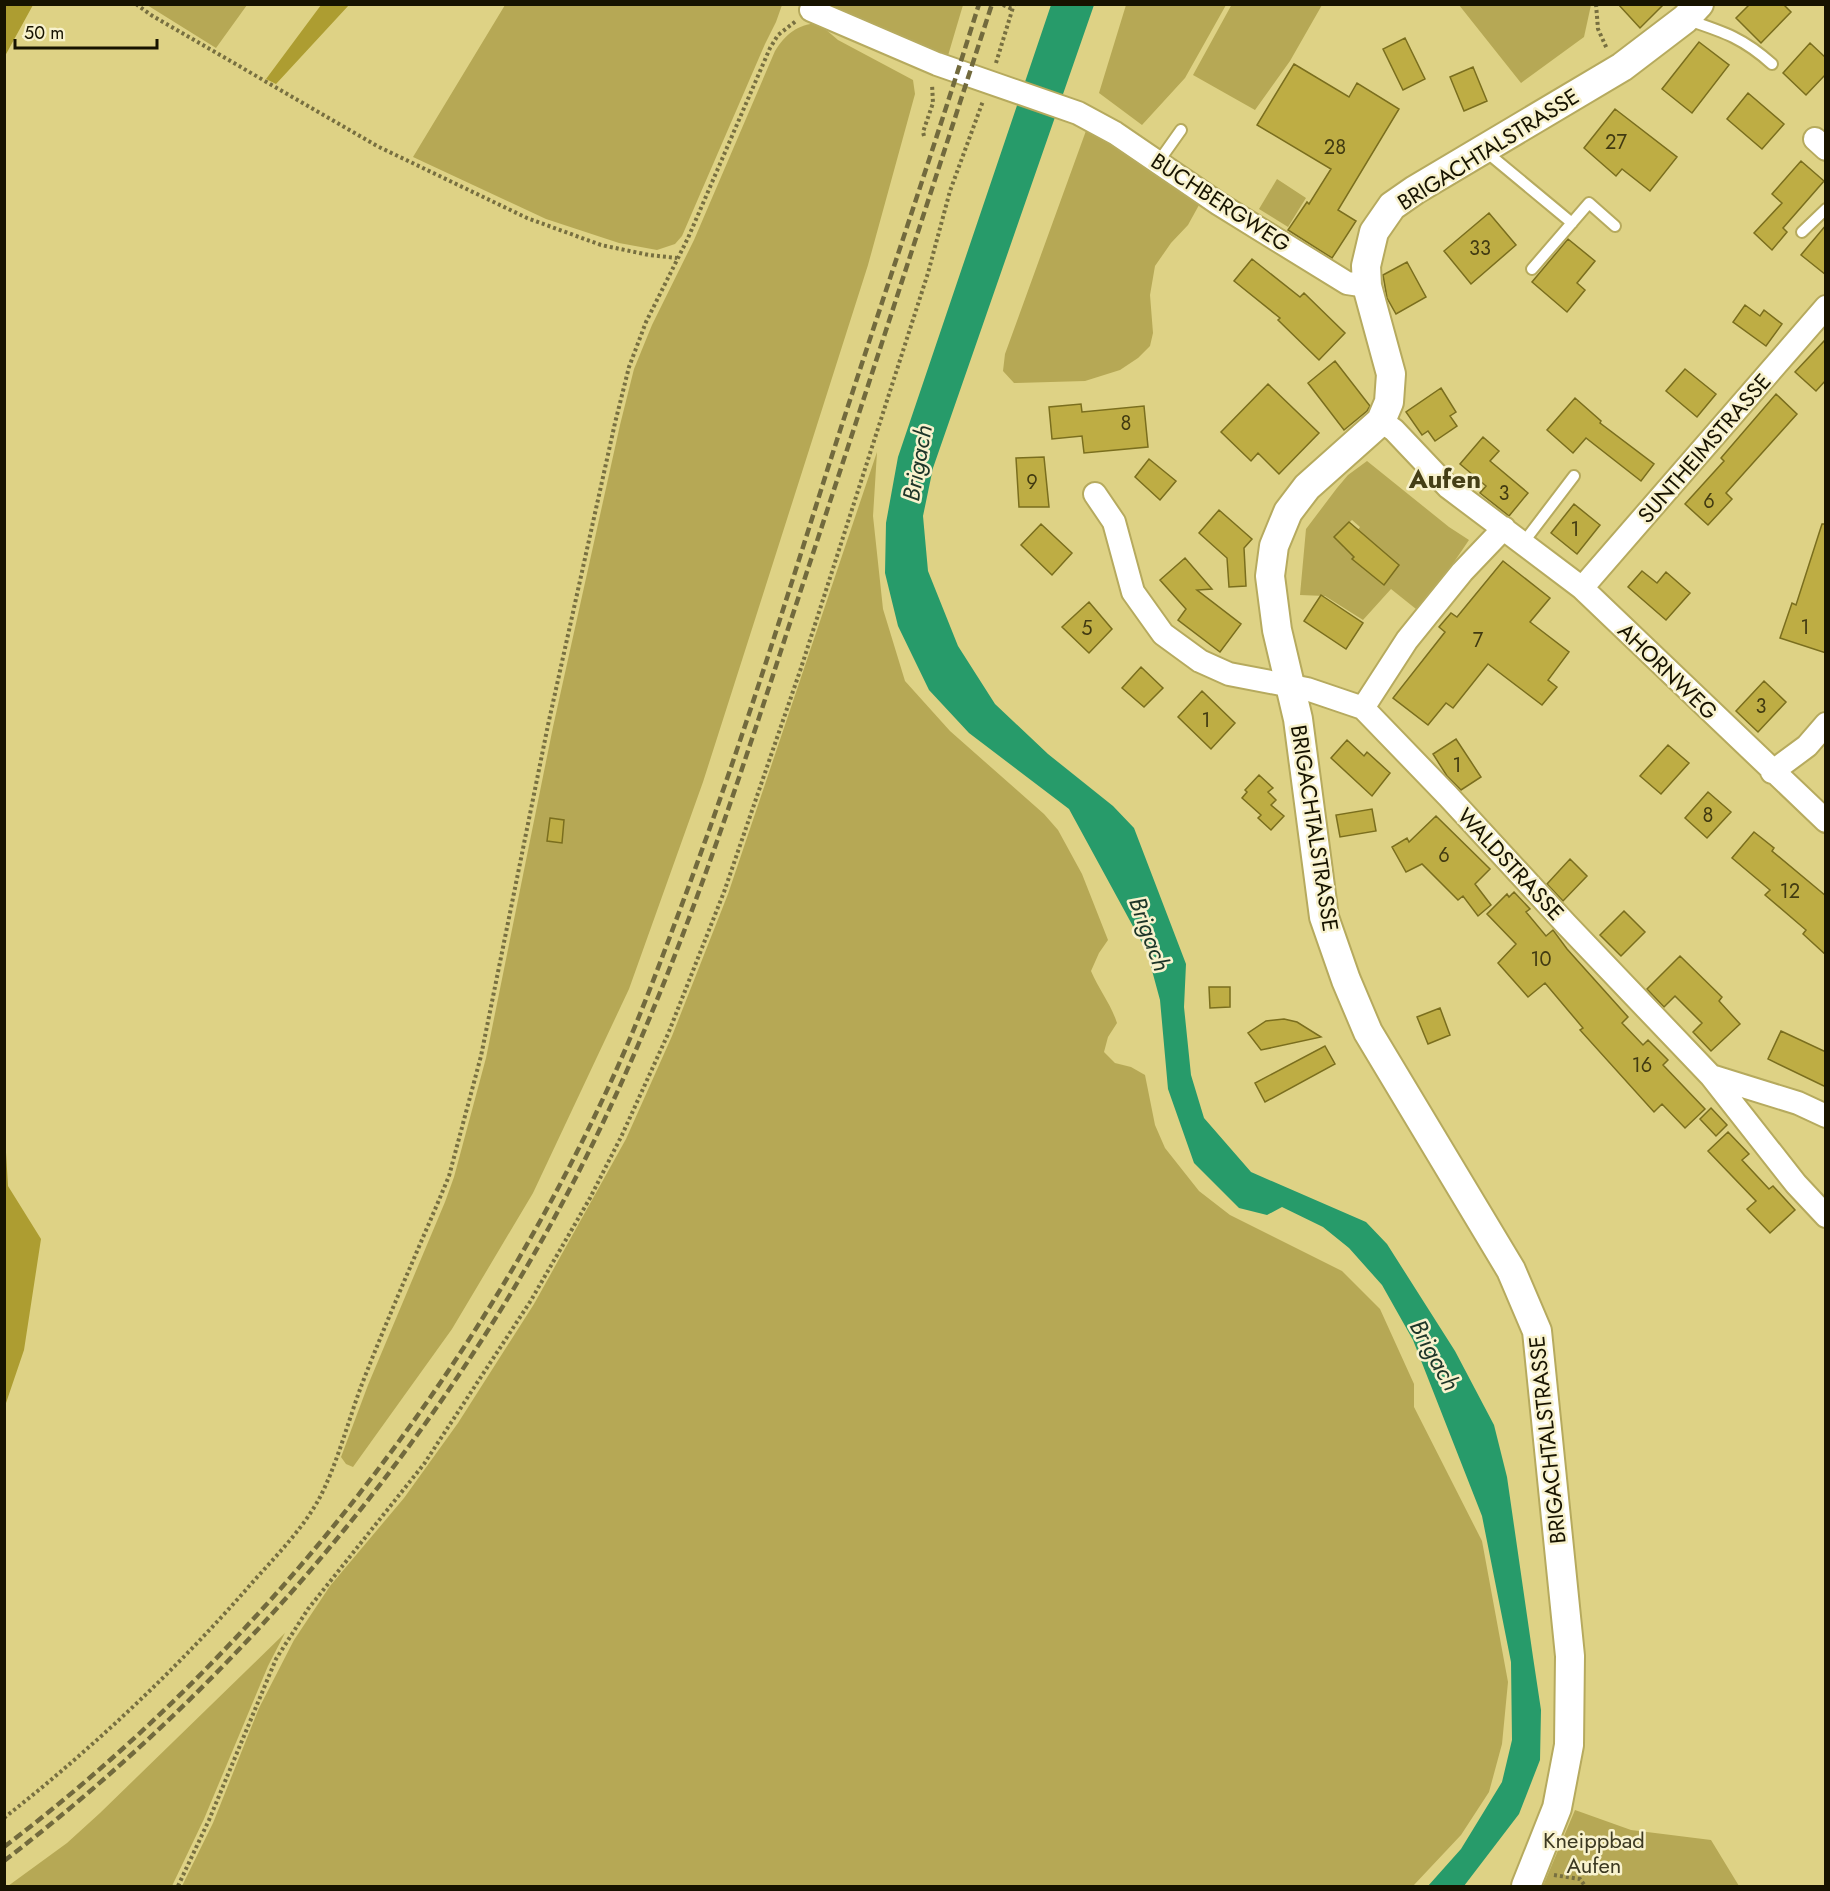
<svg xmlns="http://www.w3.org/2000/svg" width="1830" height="1891" viewBox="0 0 1830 1891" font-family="Jost,sans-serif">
<rect width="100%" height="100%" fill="#ded285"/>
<path fill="#b6a855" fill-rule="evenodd" d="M1232 4 1322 5 1290 61 1255 110 1193 75Z
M147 5H247L216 48Z
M505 5H782L776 22 765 44 682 236 675 244 657 250 619 243 546 219 413 157Z
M828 5H963L947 59 834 10Z
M1126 5H1226L1185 78 1142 125 1099 93Z
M1459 5H1591L1584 37 1521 83Z
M818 23 838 40 913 80 915 94 868 265 773 563 703 782 629 989 533 1193 452 1329 353 1467 346 1464 341 1457 368 1385 445 1202 454 1177 486 1058 553 727 620 425 634 369 652 325 694 240 775 51C786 34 796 25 818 23Z
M1087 128 1196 197 1199 205 1188 225 1171 243 1155 266 1150 295 1153 333 1150 346 1138 358 1120 370 1085 381 1014 383 1003 371 1005 354Z
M1277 179 1306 198 1288 227 1259 209Z
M877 452 873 516 883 609 905 681 950 731 1044 814 1058 830 1082 874 1108 940 1099 953 1091 971C1099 990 1111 1004 1117 1023L1108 1037 1104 1052 1115 1063 1131 1067 1145 1075 1155 1125 1165 1148 1199 1191 1230 1215 1342 1271 1380 1309 1414 1384V1407L1482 1541 1508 1682 1502 1744 1489 1792 1461 1835 1413 1886H182L213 1823 259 1708 294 1640 330 1586 404 1498 458 1423 534 1304 626 1139 672 1036 728 894Z
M1367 461 1449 527 1469 540 1441 581 1416 609 1391 589 1363 620 1325 596 1300 595 1306 529 1337 488 1348 475ZM1352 520 1360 527 1355 534 1369 539 1399 565 1384 585 1353 559 1355 556 1343 547 1344 545 1334 537Z
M285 1633 268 1666 204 1819 172 1886H8L67 1843 100 1813Z
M1575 1810 1631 1830 1711 1840 1739 1886H1543Z"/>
<path fill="#ad9d31" d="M5 4 33 5 5 56 4 5Z
M321 5H349L276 84 266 79Z
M4 1119 8 1186 41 1239 24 1350 5 1406Z"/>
<path fill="#279b6a" d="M1051 5H1094L933 468 923 516 928 571 958 646 995 704 1048 754 1113 806 1134 828 1186 964 1184 1007 1191 1075 1204 1118 1251 1172 1366 1222 1387 1244 1455 1351 1494 1425 1507 1477 1533 1657 1541 1710 1540 1760 1519 1814 1464 1886H1428L1461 1849 1502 1782 1512 1740 1511 1662 1482 1516 1413 1340 1382 1285 1349 1248 1323 1227 1282 1207 1267 1215 1239 1208 1194 1163 1168 1089 1160 1000 1147 952 1069 809 969 733 929 690 898 626 885 573 886 523 898 457Z"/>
<path fill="#bead44" stroke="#7a6e1e" stroke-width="1.5" d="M1618 4H1664L1640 28Z
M1750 4H1783L1791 12 1761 43 1736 18Z
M1405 38 1425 79 1403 90 1383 49Z
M1699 42 1729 65 1692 113 1662 89Z
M1810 43 1826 58V74L1806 95 1783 73Z
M1294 64 1349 97 1357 83 1399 109 1338 210 1356 221 1332 258 1288 230 1307 202 1309 204 1331 169 1257 125Z
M1473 67 1487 101 1464 111 1450 77Z
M1748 93 1784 124 1762 149 1727 119Z
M1615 109 1677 157 1650 191 1622 169 1616 176 1584 148Z
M1801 161 1824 181 1783 228 1787 232 1772 250 1754 233 1782 203 1772 194Z
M1489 213 1516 245 1471 284 1444 251Z
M1826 225V275L1801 255Z
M1568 239 1595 261 1577 283 1585 290 1567 312 1532 282Z
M1252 259 1300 297 1304 293 1345 333 1319 360 1278 320 1280 318 1234 281Z
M1407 262 1426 297 1396 314 1387 298 1383 275Z
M1745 305 1760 316 1764 310 1782 324 1766 346 1733 322Z
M1826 339V380L1816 391 1795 372Z
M1335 361 1370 406 1367 411 1344 430 1308 383Z
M1685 369 1716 394 1697 417 1666 391Z
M1268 384 1319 433 1279 474 1258 453 1251 461 1221 432Z
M1441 388 1456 412 1450 416 1457 426 1435 441 1428 431 1422 435 1406 412Z
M1776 394 1797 414 1726 493 1732 499 1708 525 1685 504 1724 461 1721 458Z
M1575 398 1601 421 1600 423 1654 464 1641 481 1586 438 1573 453 1547 430Z
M1081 404 1082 412 1144 406 1148 447 1084 453 1082 436 1052 439 1049 407Z
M1483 437 1499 451 1490 461 1528 493 1509 516 1480 493 1486 486 1460 464Z
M1044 457 1049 507H1019L1016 458Z
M1149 459 1176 481 1160 500 1135 477Z
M1574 504 1600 525 1577 554 1551 533Z
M1219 510 1252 539 1244 548 1246 586 1229 587 1227 558 1199 533Z
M1349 522 1399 565 1384 585 1352 559 1354 557 1334 537Z
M1041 524 1072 553 1052 575 1021 545Z
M1822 524H1826V653L1780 638 1792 603 1796 605Z
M1185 558 1212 589 1197 590 1241 624 1220 652 1178 620 1186 609 1160 580Z
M1503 561 1550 598 1530 622 1569 652 1548 680 1557 687 1542 705 1488 664 1453 708 1446 703 1428 725 1393 698 1445 632 1439 627 1451 613 1457 617Z
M1642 571 1657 583 1666 572 1690 593 1666 620 1628 587Z
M1321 595 1363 623 1346 649 1304 621Z
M1089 602 1112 629 1089 653 1062 627Z
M1141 667 1163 688 1144 707 1122 688Z
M1764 681 1786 702 1758 732 1736 711Z
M1202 691 1235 723 1211 749 1178 717Z
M1456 739 1481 777 1461 790 1447 776 1433 754Z
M1347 740 1364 756 1367 752 1390 773 1372 796 1331 758Z
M1668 745 1689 763 1661 794 1640 776Z
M1259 775 1273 788 1268 792 1276 800 1271 805 1284 816 1271 830 1258 818 1261 815 1242 798 1247 792 1245 790Z
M1708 792 1731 812 1707 838 1685 818Z
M1372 809 1376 831 1340 837 1336 815Z
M1436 816 1490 869 1475 884 1491 905 1478 916 1463 896 1458 900 1422 864 1406 872 1392 847 1407 838 1409 842Z
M550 818 564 820 562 843 547 841Z
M1754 832 1774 848 1772 851 1826 896V955L1803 934 1806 930 1765 895 1770 890 1732 858Z
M1570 859 1587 876 1563 901 1547 884Z
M1514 892 1530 909 1526 912 1546 936 1553 930 1567 949 1628 1017 1622 1023 1643 1045 1648 1040 1668 1060 1663 1065 1705 1109 1685 1128 1662 1104 1654 1112 1580 1030 1583 1028 1545 983 1528 997 1498 963 1516 944 1487 914 1507 894 1509 897Z
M1624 911 1645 932 1621 956 1600 935Z
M1680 956 1722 997 1719 1001 1740 1024 1711 1051 1693 1032 1702 1023 1675 996 1664 1007 1647 989Z
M1209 987H1230V1007L1210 1008Z
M1440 1008 1450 1035 1428 1044 1417 1017Z
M1284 1019 1297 1022 1321 1037 1261 1050 1248 1033 1266 1021Z
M1781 1031 1826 1052V1087L1768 1059Z
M1325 1046 1335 1064 1265 1102 1255 1083Z
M1711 1108 1727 1125 1716 1136 1700 1119Z
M1728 1132 1749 1154 1742 1160 1769 1189 1773 1186 1795 1210 1770 1233 1747 1209 1756 1201 1708 1151Z"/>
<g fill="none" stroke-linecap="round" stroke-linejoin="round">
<defs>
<path id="service" d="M1688 20C1724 32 1743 38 1772 64
M1484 150 1572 223
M1159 161 1181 130
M1802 232 1826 209
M1532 269 1589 203 1615 226
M1523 543 1574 476"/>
<path id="minor" d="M811 10 937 64 1078 113 1115 133 1219 204 1347 283 1367 286
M1815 139 1826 149
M1381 421 1394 430 1448 487 1582 588 1826 821
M1095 494 1114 522 1133 592 1163 634 1200 661 1229 674 1307 689 1363 708 1448 796 1566 924 1711 1076 1796 1184 1826 1216
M1582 588 1826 307
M1363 708 1407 640 1462 572 1504 528
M1772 772 1807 746 1826 724
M1711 1076 1798 1103 1826 1116"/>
<path id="tertiary" d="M1526 1886 1557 1808 1569 1745 1570 1656 1537 1331 1511 1270 1368 1032 1346 980 1324 917 1298 719 1277 630 1270 576 1274 546 1288 512 1307 487 1381 421 1389 402 1391 374 1367 286 1366 266 1374 232 1392 206 1415 190 1622 67 1685 19 1699 4"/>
</defs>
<use href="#service" stroke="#b6aa5e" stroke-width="14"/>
<use href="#minor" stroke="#b6aa5e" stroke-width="26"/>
<use href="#tertiary" stroke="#b6aa5e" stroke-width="32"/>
<path stroke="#776f40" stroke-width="4" stroke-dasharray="3 3" stroke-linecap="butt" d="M136 4 151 15 377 146 527 218 601 245 649 255 677 258
M1596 4 1598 29 1607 49
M1003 5 1012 9
M996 63 1014 4
M924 136 923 132 933 103 932 84
M4 1818C93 1748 177 1669 251 1584 275 1557 302 1530 319 1499 337 1465 348 1421 362 1384 386 1322 413 1261 439 1200L449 1176 481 1056 548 725 615 423 629 367 646 322 688 238 770 48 778 35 796 21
M1554 1875 1580 1879 1585 1886
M178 1886 209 1820 276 1659 308 1609 424 1464 530 1302 590 1198 622 1135 668 1034 724 892 801 668 928 273 950 191 983 101"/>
<use href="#service" stroke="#fff" stroke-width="10"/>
<use href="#minor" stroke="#fff" stroke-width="22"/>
<use href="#tertiary" stroke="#fff" stroke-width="28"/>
<path stroke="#726a3d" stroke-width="4.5" stroke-dasharray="9 4.5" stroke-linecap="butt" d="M4 1847C264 1650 479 1371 614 1075 639 1020 660 963 681 907 735 763 781 617 827 471 877 315 930 161 979 4
M4 1861C240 1680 437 1444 574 1181 665 1005 727 817 788 629 857 421 924 213 992 4"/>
</g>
<g text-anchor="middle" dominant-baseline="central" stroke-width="5" stroke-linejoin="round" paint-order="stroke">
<g font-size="20" fill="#413a11">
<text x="1616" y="142">27</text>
<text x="1335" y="147">28</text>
<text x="1480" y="248">33</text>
<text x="1126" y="423">8</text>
<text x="1032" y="482">9</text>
<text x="1504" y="493">3</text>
<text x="1709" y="501">6</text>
<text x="1575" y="529">1</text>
<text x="1805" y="627">1</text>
<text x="1087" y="628">5</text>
<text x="1478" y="640">7</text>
<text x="1761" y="706">3</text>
<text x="1206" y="720">1</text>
<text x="1457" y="765">1</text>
<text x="1708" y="815">8</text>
<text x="1444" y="855">6</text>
<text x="1790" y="891">12</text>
<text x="1541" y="959">10</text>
<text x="1642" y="1065">16</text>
</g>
<g font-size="22" fill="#171300" stroke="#f8f2cd">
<text transform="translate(1488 149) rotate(-32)">BRIGACHTALSTRASSE</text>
<text transform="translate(1221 202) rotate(33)">BUCHBERGWEG</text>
<text transform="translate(1704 448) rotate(-49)">SUNTHEIMSTRASSE</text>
<text transform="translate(1668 671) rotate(44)">AHORNWEG</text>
<text transform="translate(1315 828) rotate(81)">BRIGACHTALSTRASSE</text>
<text transform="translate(1511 864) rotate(47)">WALDSTRASSE</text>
<text transform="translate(1547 1440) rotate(-96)">BRIGACHTALSTRASSE</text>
</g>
<g font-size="22" fill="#3c3922" stroke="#f8f2cd">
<text x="1594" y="1840">Kneippbad<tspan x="1594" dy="25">Aufen</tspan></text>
</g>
<g font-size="24" font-style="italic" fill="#1d3528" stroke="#f8f2cd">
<text transform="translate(917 463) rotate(-80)">Brigach</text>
<text transform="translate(1150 934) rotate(70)">Brigach</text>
<text transform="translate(1435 1355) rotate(61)">Brigach</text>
</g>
<g font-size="26" font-weight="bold" fill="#453f16" stroke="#f8f2cd">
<text x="1445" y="479">Aufen</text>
</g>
</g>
<rect width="1830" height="1891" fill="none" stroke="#171300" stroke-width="12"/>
<path d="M15 39v9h142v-9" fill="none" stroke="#171300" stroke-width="3"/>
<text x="24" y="39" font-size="18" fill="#171300" stroke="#f8f2cd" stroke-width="4.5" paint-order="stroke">50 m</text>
</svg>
